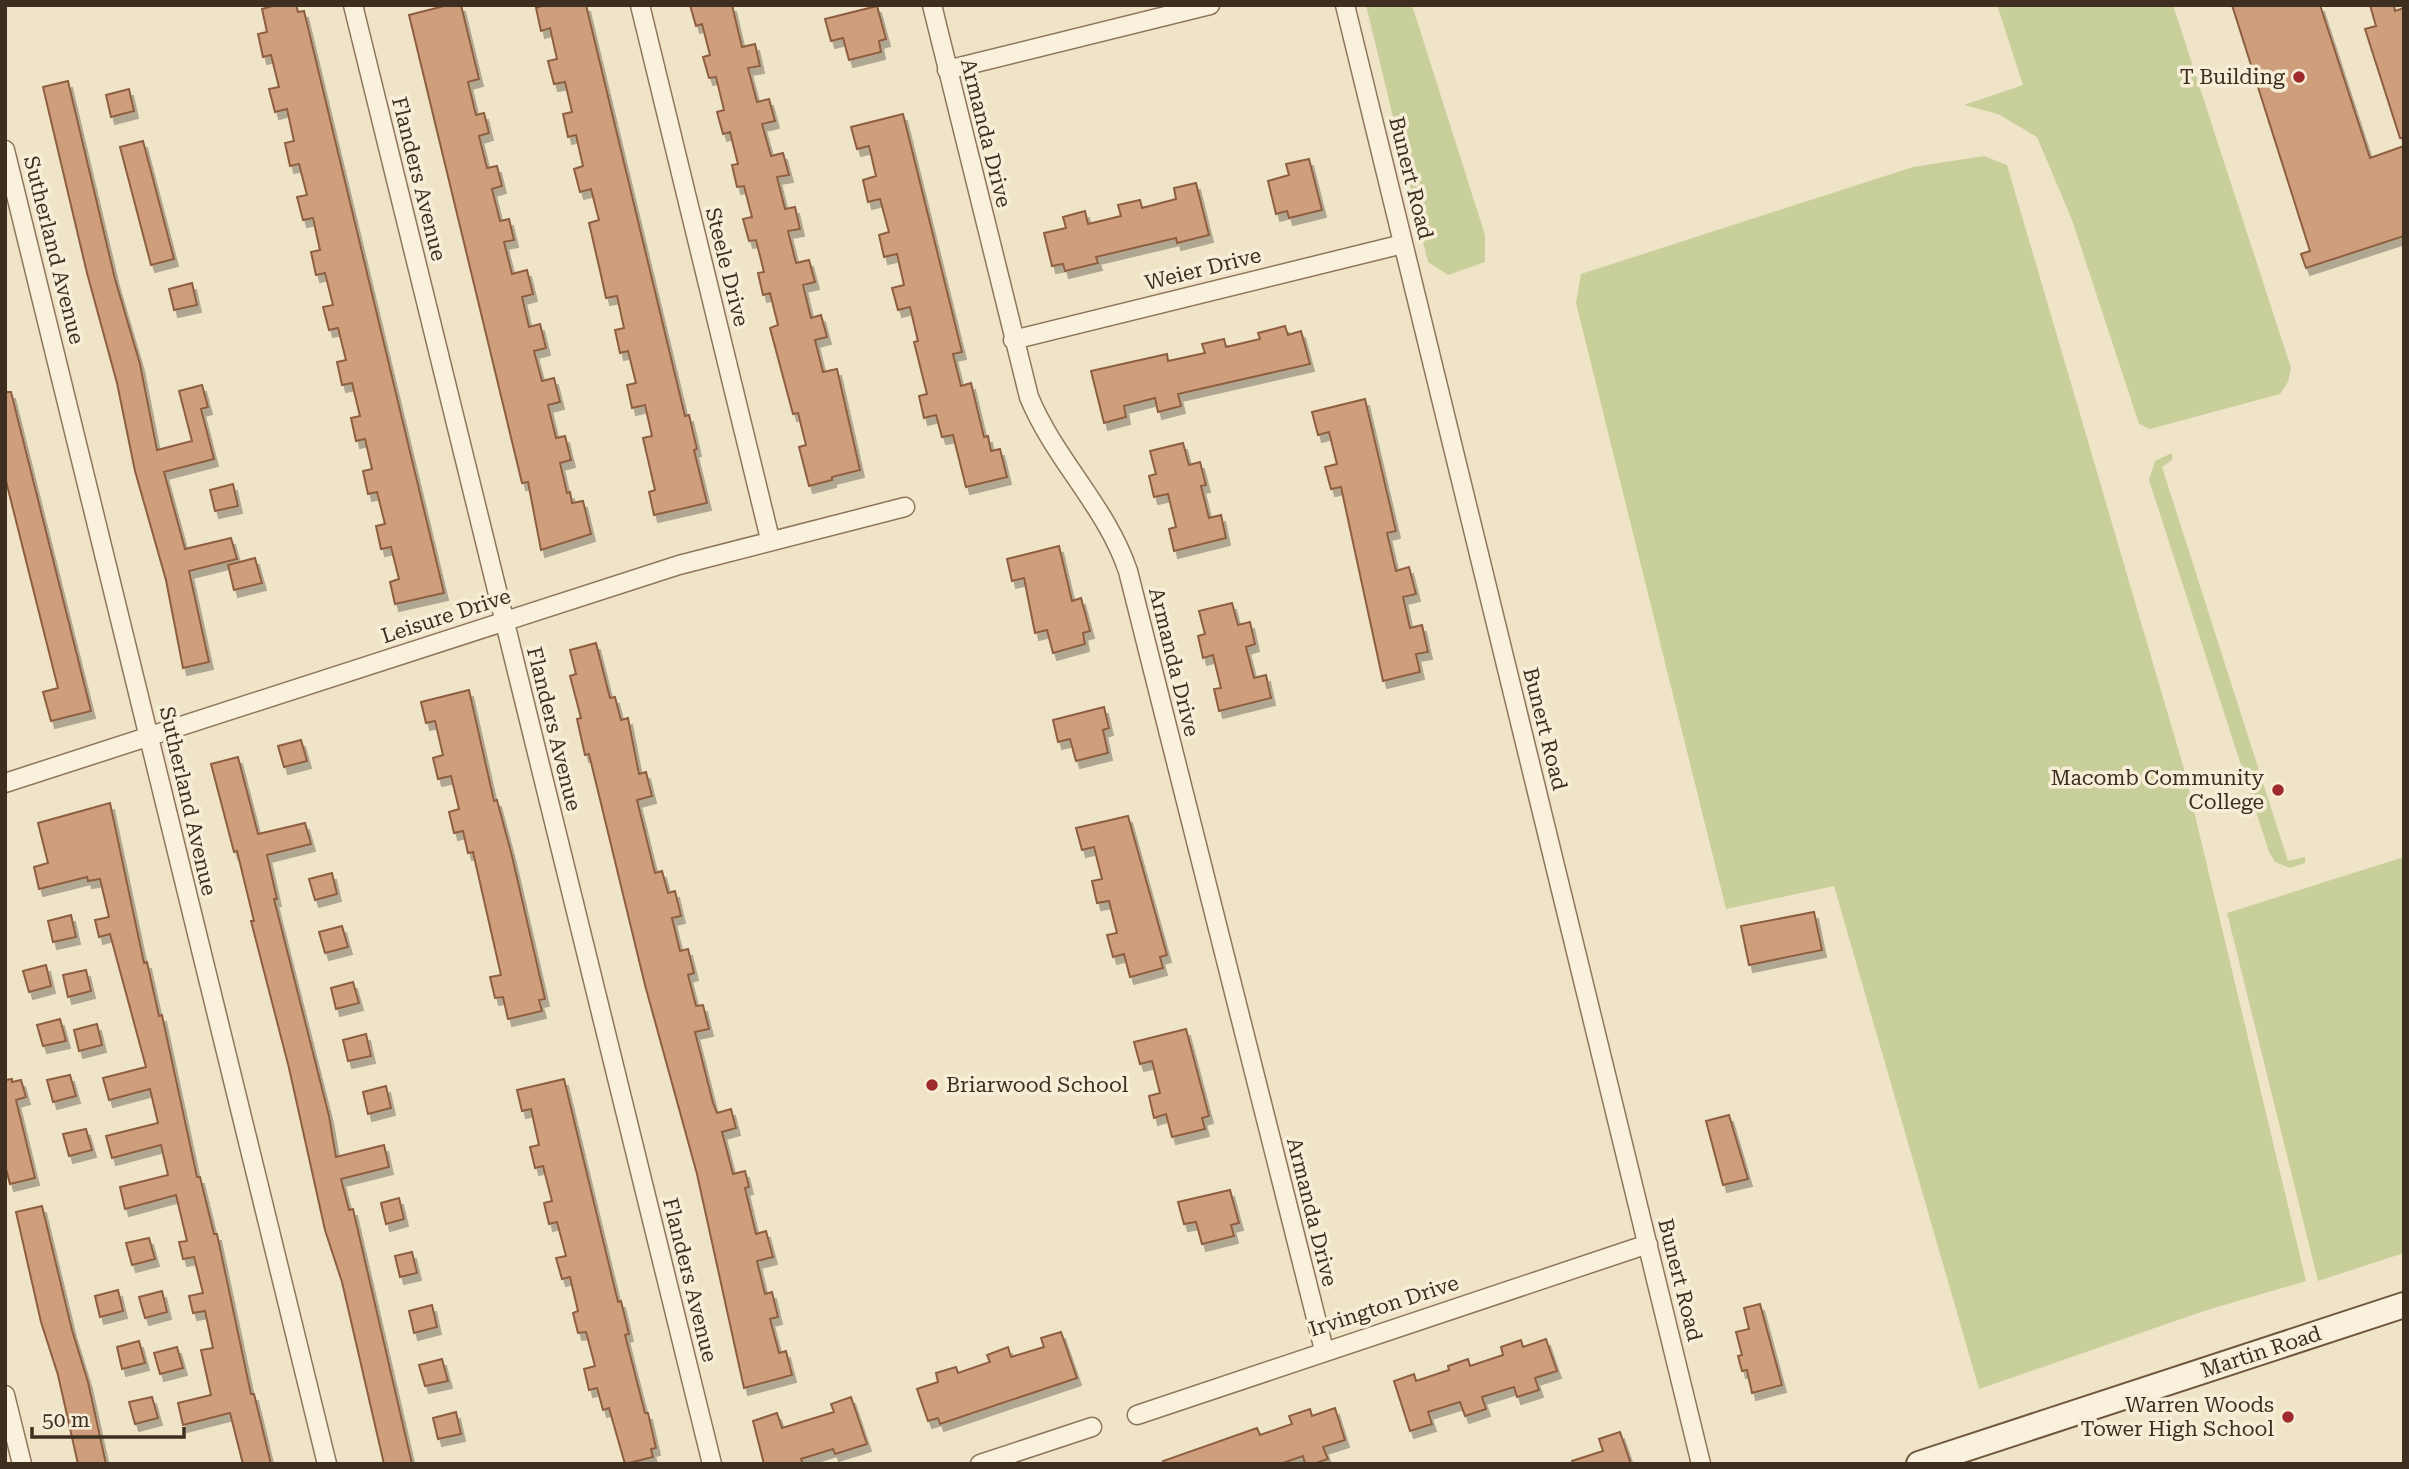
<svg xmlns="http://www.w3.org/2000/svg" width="2409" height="1469" viewBox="0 0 2409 1469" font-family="'Roboto Serif',serif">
<defs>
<filter id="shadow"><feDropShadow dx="4" dy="7" stdDeviation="0" flood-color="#0004"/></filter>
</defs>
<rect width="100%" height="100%" fill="#f0e4c8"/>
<path fill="#c9cf9b" d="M1366 5H1412L1485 235V262L1448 275 1428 262Z
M1997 5H2173L2291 368 2288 382 2280 394 2150 429 2139 424 2072 220 2037 137 1998 114 1964 105 2023 85Z
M1984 156 2007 165 2184 769 2306 1281 2204 1311 1979 1389 1834 886 1726 909 1576 303 1581 274 1913 167Z
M2172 453V460L2162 467 2288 861 2305 857V863L2290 868 2275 862 2269 852 2149 480 2155 461Z
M2404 857V1253L2318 1281 2227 913Z"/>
<path fill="#cf9f7d" stroke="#8d5f41" stroke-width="2" filter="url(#shadow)" d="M276 5H296L298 12 304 11 444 593 395 604 390 582 399 579 391 547 381 549 376 526 385 524 377 492 368 494 363 471 372 469 365 439 356 441 351 418 360 416 352 383 342 385 337 362 346 360 338 328 329 330 323 307 333 305 325 273 316 275 311 252 320 250 313 218 303 220 297 197 307 195 299 164 290 166 285 143 294 141 287 109 275 112 269 89 279 87 271 55 263 57 258 34 267 32 262 9Z
M448 5H461L479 79 468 82 476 115 484 113 489 133 479 136 487 168 497 166 502 186 492 189 500 221 509 219 514 240 504 242 512 274 527 270 533 294 522 297 529 327 540 324 546 348 534 351 542 381 554 378 560 402 548 405 556 438 565 436 571 460 560 463 567 493 570 492 572 503 583 501 591 534 541 550 528 482 522 483 409 15Z
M544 5H586L685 416 689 415 697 449 694 450 707 503 654 515 649 492 655 490 643 438 652 436 645 405 632 408 627 385 636 383 628 351 620 353 615 330 624 328 617 296 606 298 601 275 589 223 599 220 591 189 580 192 574 169 583 166 576 135 568 137 563 114 572 112 565 82 554 84 548 61 557 59 550 28 541 31 536 8Z
M690 5H732L742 47 755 44 760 66 748 68 757 102 769 99 775 121 762 124 771 156 783 153 789 175 777 177 785 209 795 207 800 229 788 231 796 263 809 260 815 282 803 285 811 318 821 315 827 337 815 340 823 372 837 369 860 470 832 477V480L809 486 799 447 806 445 798 413 793 414 770 328 778 325 770 293 763 295 758 273 764 272 756 240 749 241 743 219 752 217 744 186 737 187 732 165 738 164 730 132 723 134 717 112 724 110 716 77 709 78 703 57 710 55 702 24 696 26Z
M2232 5H2320L2370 158 2404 146V236L2306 268 2301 254 2310 251Z
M2370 5H2394L2395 11 2404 8V138H2400L2365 29 2376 26Z
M877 6 886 39 879 41 881 52 849 60 843 38 831 41 825 19Z
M68 81 115 279 140 364 157 450 192 441 179 391 202 385 208 407 201 409 214 459 164 472 185 549 231 538 237 559 189 571 209 662 183 668 166 580 135 471 117 383 87 273 43 87Z
M129 89 134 111 111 117 106 95Z
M903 114 962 352 953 354 961 386 971 383 984 437 988 436 991 451 1000 449 1007 477 966 487 953 435 942 437 936 415 924 418 919 396 927 394 914 342 918 341 910 307 898 310 892 288 904 285 897 254 884 257 879 235 889 232 880 199 868 202 863 180 876 176 869 146 857 149 851 127Z
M143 141 174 259 151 265 120 147Z
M1309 159 1322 210 1289 218 1287 211 1276 214 1268 181 1289 175 1286 164Z
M1196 183 1209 235 1177 243 1176 238 1096 257 1098 263 1065 271 1063 264 1052 266 1044 233 1066 228 1063 217 1085 211 1088 224 1121 216 1118 205 1140 200 1142 208 1176 199 1174 188Z
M192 283 197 305 174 310 169 289Z
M1285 326 1288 335 1301 331 1310 364 1178 394 1181 406 1158 412 1155 398 1124 406 1126 417 1104 423 1091 371 1167 354 1168 361 1205 353 1202 344 1224 339 1226 347 1260 339 1258 333Z
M5 392H11L91 711 51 721 43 692 58 688 5 477Z
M1365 399 1396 531 1387 533 1396 571 1409 567 1416 594 1403 597 1410 628 1422 625 1428 652 1416 654 1420 672 1383 681 1341 487 1331 489 1325 467 1337 464 1329 432 1318 435 1312 412Z
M1183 443 1189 465 1200 462 1206 485 1201 486 1209 518 1221 515 1226 538 1174 551 1169 529 1176 527 1168 494 1154 497 1149 476 1156 474 1150 451Z
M233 484 238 506 215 511 210 490Z
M1059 546 1072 601 1081 598 1090 631 1083 633 1085 644 1053 653 1047 630 1035 633 1024 578 1012 581 1007 559Z
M255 558 262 583 234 590 228 565Z
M1232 603 1238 625 1250 622 1255 644 1246 647 1254 678 1266 675 1271 698 1219 711 1214 689 1221 688 1213 655 1203 658 1198 636 1205 634 1199 611Z
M596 643 610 698 615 697 621 720 628 718 639 774 646 772 652 796 637 800 655 873 662 871 668 893 675 891 681 916 672 918 680 951 688 949 694 973 688 975 696 1006 703 1005 709 1029 695 1032 713 1103 717 1113 731 1109 736 1128 722 1132 733 1174 745 1171 749 1187 745 1188 756 1234 766 1231 773 1257 757 1261 765 1294 772 1292 778 1317 770 1319 779 1353 786 1351 792 1375 744 1388 697 1174 645 985 589 754 585 755 577 719 581 718 570 676 576 674 570 650Z
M469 690 494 801 497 800 512 856 545 999 539 1000 542 1011 508 1019 503 997 495 998 490 977 501 975 473 852 468 853 463 831 454 833 449 812 459 809 451 776 438 779 433 758 443 755 435 721 426 723 421 702Z
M1104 707 1109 728 1103 730 1108 753 1076 761 1070 739 1058 742 1053 720Z
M301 740 307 761 284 767 278 746Z
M238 757 258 834 305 823 311 844 267 855 277 899H274L329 1116 336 1157 384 1145 389 1167 341 1179 349 1210 353 1209 412 1464H384L342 1282 325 1230 289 1068 251 921H254L237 851 234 852 211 764Z
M110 803 144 963 147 962 159 1016 162 1015 197 1177H200L214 1234H217L251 1394H254L271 1464H243L230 1413 183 1425 178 1403 211 1395 201 1350 213 1348 205 1311 193 1313 189 1296 203 1293 194 1257 183 1259 179 1242 187 1241 176 1195 125 1209 120 1187 168 1175 161 1145 112 1158 106 1136 158 1123 150 1089 109 1100 103 1078 146 1067 110 934 99 937 95 920 109 917 100 879 88 881 87 877 39 889 34 867 48 863 38 823Z
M1128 816 1167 955 1160 957 1163 968 1130 977 1124 954 1113 957 1107 935 1117 933 1109 901 1097 903 1092 881 1102 879 1094 847 1082 850 1076 828Z
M332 873 337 894 315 900 309 879Z
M1814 912 1822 950 1749 965 1741 926Z
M71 915 76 937 53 942 48 921Z
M342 926 348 947 325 953 319 932Z
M46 965 51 986 29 992 23 971Z
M86 970 91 991 68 997 63 975Z
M353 982 359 1003 336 1009 331 988Z
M60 1019 66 1041 43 1046 37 1025Z
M97 1024 102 1045 79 1051 74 1030Z
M1186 1029 1209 1116 1202 1118 1205 1129 1172 1137 1166 1114 1154 1118 1149 1096 1160 1093 1152 1061 1140 1064 1134 1042Z
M366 1034 371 1056 348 1061 343 1040Z
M70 1075 76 1096 53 1102 47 1080Z
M12 1079V1082L21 1080 26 1097 16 1100 35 1178 10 1184 5 1165V1080Z
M564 1079 618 1302 621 1301 629 1334 625 1335 645 1413H648L656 1448 651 1449 653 1457 625 1464 609 1408 603 1410 597 1388 589 1390 584 1369 595 1366 586 1332 578 1333 573 1313 578 1311 570 1277 562 1279 556 1258 566 1256 557 1222 549 1224 544 1203 552 1201 543 1166 535 1168 530 1147 539 1145 531 1109 522 1111 517 1090Z
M386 1086 391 1108 368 1114 363 1092Z
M1729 1115 1748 1179 1723 1185 1706 1121Z
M86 1129 92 1150 69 1156 63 1134Z
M1230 1190 1239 1223 1231 1225 1234 1236 1202 1244 1196 1222 1184 1224 1178 1202Z
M399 1198 404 1219 386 1224 381 1203Z
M42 1206 72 1330 88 1382 106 1464H78L58 1375 41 1322 16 1212Z
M149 1238 155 1259 132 1265 126 1243Z
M412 1252 417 1273 400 1277 395 1256Z
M118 1290 123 1311 100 1317 95 1296Z
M162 1291 167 1312 145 1318 139 1297Z
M1760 1304 1782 1385 1752 1393 1747 1370 1742 1371 1738 1356 1742 1355 1736 1332 1749 1329 1744 1308Z
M432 1305 437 1327 414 1333 409 1311Z
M1061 1332 1077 1378 940 1424 938 1418 928 1421 917 1389 938 1382 936 1373 956 1367 958 1373 990 1362 987 1355 1008 1347 1011 1357 1044 1347 1041 1338Z
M1546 1339 1557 1371 1535 1378 1539 1390 1517 1397 1514 1387 1482 1397 1486 1409 1465 1416 1460 1402 1428 1412 1432 1424 1410 1431 1394 1381 1414 1374 1416 1381 1449 1370 1448 1366 1468 1359 1470 1366 1503 1355 1501 1347 1521 1340 1523 1347Z
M139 1341 145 1363 122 1369 117 1347Z
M177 1347 183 1368 160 1374 154 1353Z
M442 1359 448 1381 425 1386 419 1365Z
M152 1397 158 1418 135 1424 129 1402Z
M851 1397 867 1444 835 1454 833 1449 801 1459 803 1464H764L753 1421 777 1413 782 1428 834 1412 831 1404Z
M1335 1408 1345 1440 1323 1447 1328 1459 1313 1464H1305L1303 1456 1280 1464H1164L1163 1461 1257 1428 1260 1435 1292 1424 1289 1416 1310 1409 1312 1416Z
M456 1412 461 1434 438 1439 433 1418Z
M1620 1432 1631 1464H1573L1572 1461 1603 1451 1599 1439Z"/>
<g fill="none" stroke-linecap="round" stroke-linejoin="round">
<defs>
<path id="street" d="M353 5 712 1464
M640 5 770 539
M932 5 1029 397C1055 460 1106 506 1128 571L1324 1350
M1345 5 1701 1464
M947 70 1210 5
M5 150 327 1464
M1013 340 1403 244
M5 783 679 565 905 507
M5 1395 22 1464
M1137 1415 1648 1244
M980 1464 1092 1427"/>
<path id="secondary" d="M1919 1464 2404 1305"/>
</defs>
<use href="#street" stroke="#8d765c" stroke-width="21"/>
<use href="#secondary" stroke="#6f573f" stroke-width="28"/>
<use href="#street" stroke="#faf1dc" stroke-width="18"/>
<use href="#secondary" stroke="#faf1dc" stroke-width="24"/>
</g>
<g fill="#9e2a2b" stroke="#f7eed8" stroke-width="2.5">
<circle cx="2299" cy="77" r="7"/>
<circle cx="2278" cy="790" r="7"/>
<circle cx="932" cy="1085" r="7"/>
<circle cx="2288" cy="1417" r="7"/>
</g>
<g text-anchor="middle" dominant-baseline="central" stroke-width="7" stroke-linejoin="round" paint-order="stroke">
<g font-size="21" fill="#3d2e20" stroke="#f7eed8" text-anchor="end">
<text x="2285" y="77">T Building</text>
<text x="2264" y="778">Macomb Community<tspan x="2264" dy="24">College</tspan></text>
<text x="946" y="1085" text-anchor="start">Briarwood School</text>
<text x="2274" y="1405">Warren Woods<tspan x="2274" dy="24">Tower High School</tspan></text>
</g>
<g font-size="21" fill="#3d2e20" stroke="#f7eed8">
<text transform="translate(986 133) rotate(76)">Armanda Drive</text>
<text transform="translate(1411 178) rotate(76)">Bunert Road</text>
<text transform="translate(419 179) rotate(76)">Flanders Avenue</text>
<text transform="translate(54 250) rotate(76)">Sutherland Avenue</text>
<text transform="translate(727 267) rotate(76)">Steele Drive</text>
<text transform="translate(1203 269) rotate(-14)">Weier Drive</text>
<text transform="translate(446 616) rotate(-18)">Leisure Drive</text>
<text transform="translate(1174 662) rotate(76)">Armanda Drive</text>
<text transform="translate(554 729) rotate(76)">Flanders Avenue</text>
<text transform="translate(1545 729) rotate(76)">Bunert Road</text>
<text transform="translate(188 801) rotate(77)">Sutherland Avenue</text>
<text transform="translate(1312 1212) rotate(76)">Armanda Drive</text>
<text transform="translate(690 1280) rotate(76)">Flanders Avenue</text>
<text transform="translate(1680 1280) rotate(76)">Bunert Road</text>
<text transform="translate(1384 1306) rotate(-18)">Irvington Drive</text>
<text transform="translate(2261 1352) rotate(-18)">Martin Road</text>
</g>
</g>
<rect width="2409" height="1469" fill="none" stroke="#3d2e20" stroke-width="14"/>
<path d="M32 1427v10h152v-10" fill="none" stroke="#3d2e20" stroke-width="3.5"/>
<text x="42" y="1427" font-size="21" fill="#3d2e20" stroke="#f7eed8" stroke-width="5" paint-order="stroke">50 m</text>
</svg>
